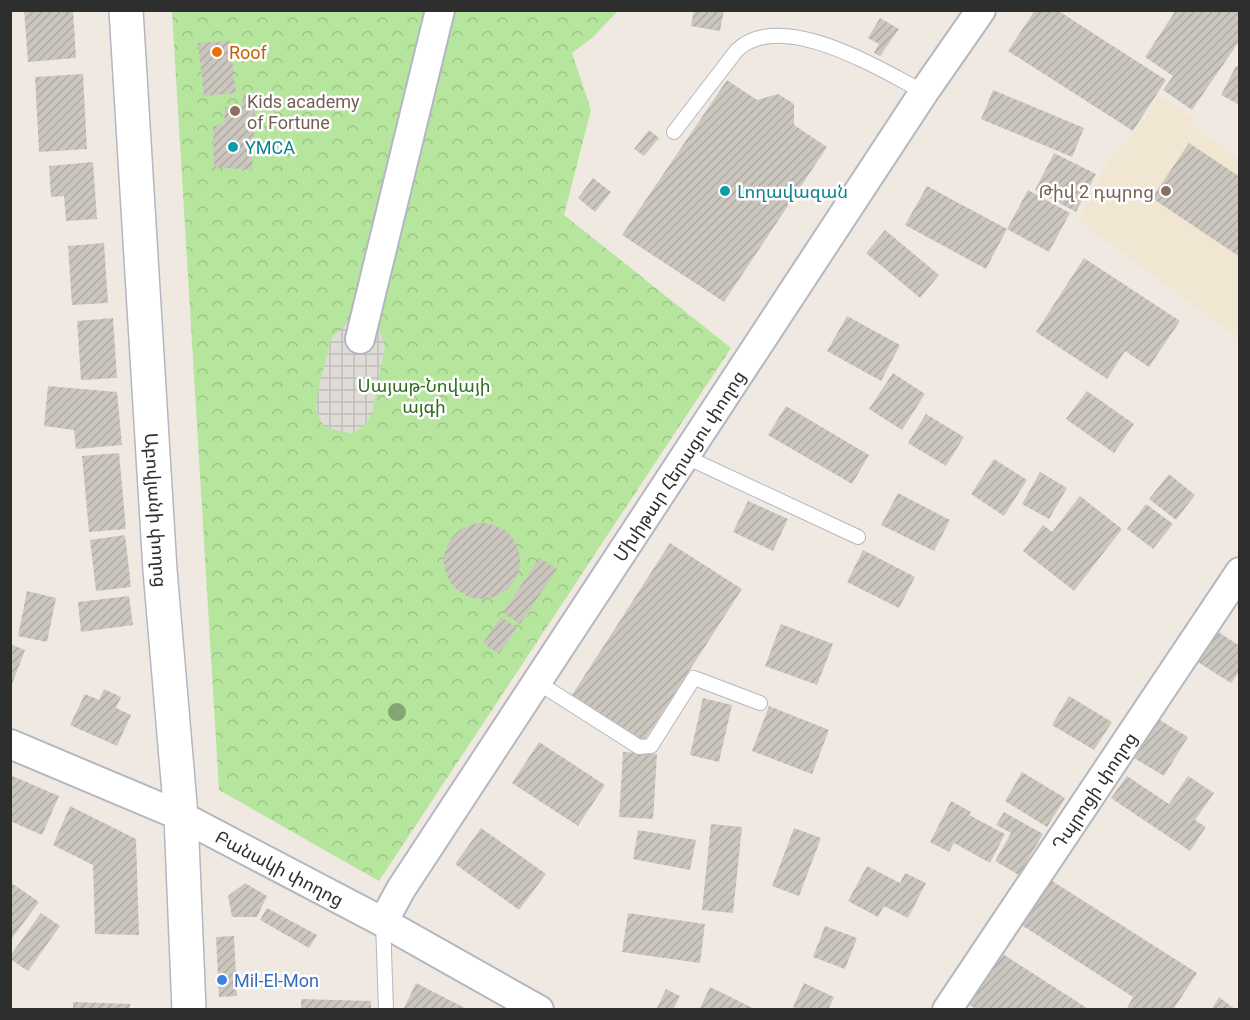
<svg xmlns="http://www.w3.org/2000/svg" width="1250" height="1020" viewBox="0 0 1250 1020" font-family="Roboto,'Noto Sans Armenian',sans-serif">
<defs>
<pattern id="park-crowns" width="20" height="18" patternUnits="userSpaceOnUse" patternTransform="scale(1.5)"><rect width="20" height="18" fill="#b6e59e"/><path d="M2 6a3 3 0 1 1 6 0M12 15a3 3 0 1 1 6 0" fill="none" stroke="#9dc588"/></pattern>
<pattern id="plaza-grid" width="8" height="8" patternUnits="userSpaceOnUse" patternTransform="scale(1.5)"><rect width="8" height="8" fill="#dfdcd8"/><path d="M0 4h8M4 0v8" fill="none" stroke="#c0bdba"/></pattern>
<pattern id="building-hatch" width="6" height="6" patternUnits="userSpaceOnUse" patternTransform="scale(1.5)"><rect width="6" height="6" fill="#cbc7bf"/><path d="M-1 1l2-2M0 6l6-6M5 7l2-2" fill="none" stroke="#afaba4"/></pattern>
</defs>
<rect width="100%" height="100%" fill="#efe9e1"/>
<path fill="#f0e6d1" d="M1160 96 1194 119 1191 126 1239 158V338L1078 220 1108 161 1134 134Z"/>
<path fill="url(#park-crowns)" d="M172 11H618L592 38 572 53 591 110 564 215 731 348 379 881 219 790Z"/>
<path fill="url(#plaza-grid)" d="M349 322 378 328 385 346 372 413 367 422 353 434 324 427 316 410 318 391 330 342 335 334Z"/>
<path fill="url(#building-hatch)" d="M24 10H73L76 58 28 62Z
M694 10H724L720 31 691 26Z
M1035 10H1057L1166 80 1133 131 1008 51Z
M1176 10H1240V40L1192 110 1163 90 1173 76 1145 57Z
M880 18 899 29 880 56 874 53 879 44 868 38Z
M230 41 236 93 204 96 198 43Z
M1236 66 1240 67V105L1221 95Z
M83 74 87 149 39 152 35 77Z
M727 80 757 100 778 94 794 104V125L827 147 724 302 622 235Z
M993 90 1084 128 1072 157 981 119Z
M244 93H256L252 170 214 167 213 126 224 125 225 107 241 109Z
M649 130 659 138 644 156 634 149Z
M1189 143 1240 177V257L1152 198Z
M1054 153 1096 174 1076 212 1035 190Z
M93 162 97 219 66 221 64 196 51 197 49 166Z
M593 178 611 192 595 212 578 198Z
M927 186 1007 229 986 269 905 225Z
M1028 190 1070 213 1049 252 1007 229Z
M885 230 939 275 920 298 866 253Z
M104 243 108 303 72 305 68 246Z
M1084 258 1180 321 1149 367 1125 351 1107 379 1036 332Z
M847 316 900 345 881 381 827 351Z
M113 318 117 378 81 380 77 321Z
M893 373 925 394 902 430 869 409Z
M48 386 117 392 122 445 76 449 74 430 44 426Z
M1087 391 1134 424 1114 453 1066 419Z
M786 406 869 455 852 484 768 435Z
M926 414 964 437 946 466 908 443Z
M119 453 126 529 89 532 82 456Z
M994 459 1027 480 1004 516 971 494Z
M1040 472 1067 488 1049 519 1022 504Z
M1169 474 1195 495 1176 520 1149 499Z
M898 493 950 520 934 551 881 525Z
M1080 496 1122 529 1074 591 1023 551 1043 525 1052 532Z
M748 501 788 519 773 551 733 532Z
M1146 504 1173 524 1153 549 1127 529Z
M444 561a38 38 0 1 1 76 0a38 38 0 1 1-76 0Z
M125 535 131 587 96 591 90 540Z
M670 543 742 589 644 741 572 695Z
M863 550 915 577 899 608 847 582Z
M539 558 557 569 520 624 503 613Z
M27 591 56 598 47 642 18 636Z
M129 596 133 625 81 632 78 602Z
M501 617 517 628 499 654 483 643Z
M781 624 833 644 817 685 765 666Z
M1212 628 1240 646V671L1231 683 1193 659Z
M10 644 25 650 11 687H10Z
M104 689 121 697 116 708 131 715 117 746 70 725 85 694 99 700Z
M1069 696 1112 722 1094 750 1052 725Z
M703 698 732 705 719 762 690 755Z
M769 706 829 730 812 774 752 751Z
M1158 719 1188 737 1164 776 1134 758Z
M539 742 605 785 578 826 512 783Z
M623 752 657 754 653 819 619 817Z
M1022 772 1065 798 1047 827 1005 801Z
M10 775 59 796 42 835 10 821Z
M1127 776 1169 804 1188 776 1214 793 1195 820 1206 827 1190 851 1111 798Z
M951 801 971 812 969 815 1005 834 990 863 954 843 949 852 930 842Z
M70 806 136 839 139 935 95 934 93 865 53 845Z
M1004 812 1043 834 1019 875 995 861 1011 833 996 825Z
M711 824 742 827 733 913 702 910Z
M481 828 546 874 519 910 455 864Z
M794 828 821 838 799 896 772 886Z
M638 830 696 840 690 870 633 859Z
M867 866 900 883 905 873 926 883 908 918 884 906 878 917 848 901Z
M1049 879 1197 973 1173 1010H1126L1133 997 1020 924Z
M10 882 39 902 10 941Z
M245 883 267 896 257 917H232L228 896Z
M267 908 317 935 309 948 260 920Z
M41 913 60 926 28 971 10 959V956Z
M628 913 705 924 700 963 622 952Z
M825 926 857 938 845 969 813 957Z
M234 936 237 996 219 997 216 937Z
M995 949 1090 1010H977L962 1000Z
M416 983 469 1010H403Z
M804 983 834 997 828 1010H800L793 1007Z
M710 987 757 1010H699Z
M666 989 680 996 673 1010H656Z
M1219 997 1236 1010H1211Z
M301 999 371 1001V1010H301Z
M73 1002 130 1004V1010H73Z"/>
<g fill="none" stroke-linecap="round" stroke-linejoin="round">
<defs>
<path id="lane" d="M674 132 737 50C782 8 879 69 924 92
M684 456 858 537
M537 682 639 747 651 746 694 678 760 703
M383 922 386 1010"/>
<g id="street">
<path d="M360 339 440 10"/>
<path id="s1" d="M10 744 181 816 383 922 539 1010"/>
<path id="s2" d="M383 922 401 889 924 92 981 10"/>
<path id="s3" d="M947 1010 1240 572"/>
</g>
<g id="secondary">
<path id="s4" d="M126 10 160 570 181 816 189 1010"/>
</g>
</defs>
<use href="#lane" stroke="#b4b7c1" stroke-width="16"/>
<use href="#street" stroke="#b4b7c1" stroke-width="32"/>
<use href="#secondary" stroke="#b4b7c1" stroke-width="36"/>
<use href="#lane" stroke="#fff" stroke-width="14"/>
<use href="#street" stroke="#fff" stroke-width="28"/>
<use href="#secondary" stroke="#fff" stroke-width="33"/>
</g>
<circle fill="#84a574" cx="397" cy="712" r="9"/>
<circle fill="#e8710a" stroke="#fff" stroke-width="2" cx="217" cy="52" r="6"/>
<g fill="#8d6e63" stroke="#fff" stroke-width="2">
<circle cx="235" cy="111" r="6"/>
<circle cx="1166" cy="191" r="6"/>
</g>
<g fill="#0f9aa8" stroke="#fff" stroke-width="2">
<circle cx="233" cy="147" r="6"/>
<circle cx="725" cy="191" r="6"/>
</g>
<circle fill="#3f7fe0" stroke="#fff" stroke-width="2" cx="222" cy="980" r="6"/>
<g text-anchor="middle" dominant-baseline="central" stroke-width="5" stroke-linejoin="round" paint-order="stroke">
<g font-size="18" fill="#c56008" stroke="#fff" text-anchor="start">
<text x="229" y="52">Roof</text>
</g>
<g font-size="18" fill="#785e54" stroke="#fff" text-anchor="start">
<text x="247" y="101">Kids academy<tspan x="247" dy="21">of Fortune</tspan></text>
<text x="1154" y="191" text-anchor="end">Թիվ 2 դպրոց</text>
</g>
<g font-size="18" fill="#0d838f" stroke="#fff" text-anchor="start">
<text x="245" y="147">YMCA</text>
<text x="737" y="191">Լողավազան</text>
</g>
<g font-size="18" fill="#2c6e1b" stroke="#fff">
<text x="424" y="385">Սայաթ-Նովայի<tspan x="424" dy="21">այգի</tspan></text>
</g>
<g font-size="18" fill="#2e2e2e" stroke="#fff">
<text stroke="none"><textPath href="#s2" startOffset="544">Մխիթար Հերացու փողոց</textPath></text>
<text stroke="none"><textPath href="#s4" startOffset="501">Աբովյանի փողոց</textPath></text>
<text stroke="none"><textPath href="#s3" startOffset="264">Դպրոցի փողոց</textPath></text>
<text stroke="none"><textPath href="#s1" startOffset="297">Բանակի փողոց</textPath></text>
</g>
<g font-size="18" fill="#366cbe" stroke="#fff" text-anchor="start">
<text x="234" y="980">Mil-El-Mon</text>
</g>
</g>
<rect width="1250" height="1020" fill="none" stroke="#2e2e2e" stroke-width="24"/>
</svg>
